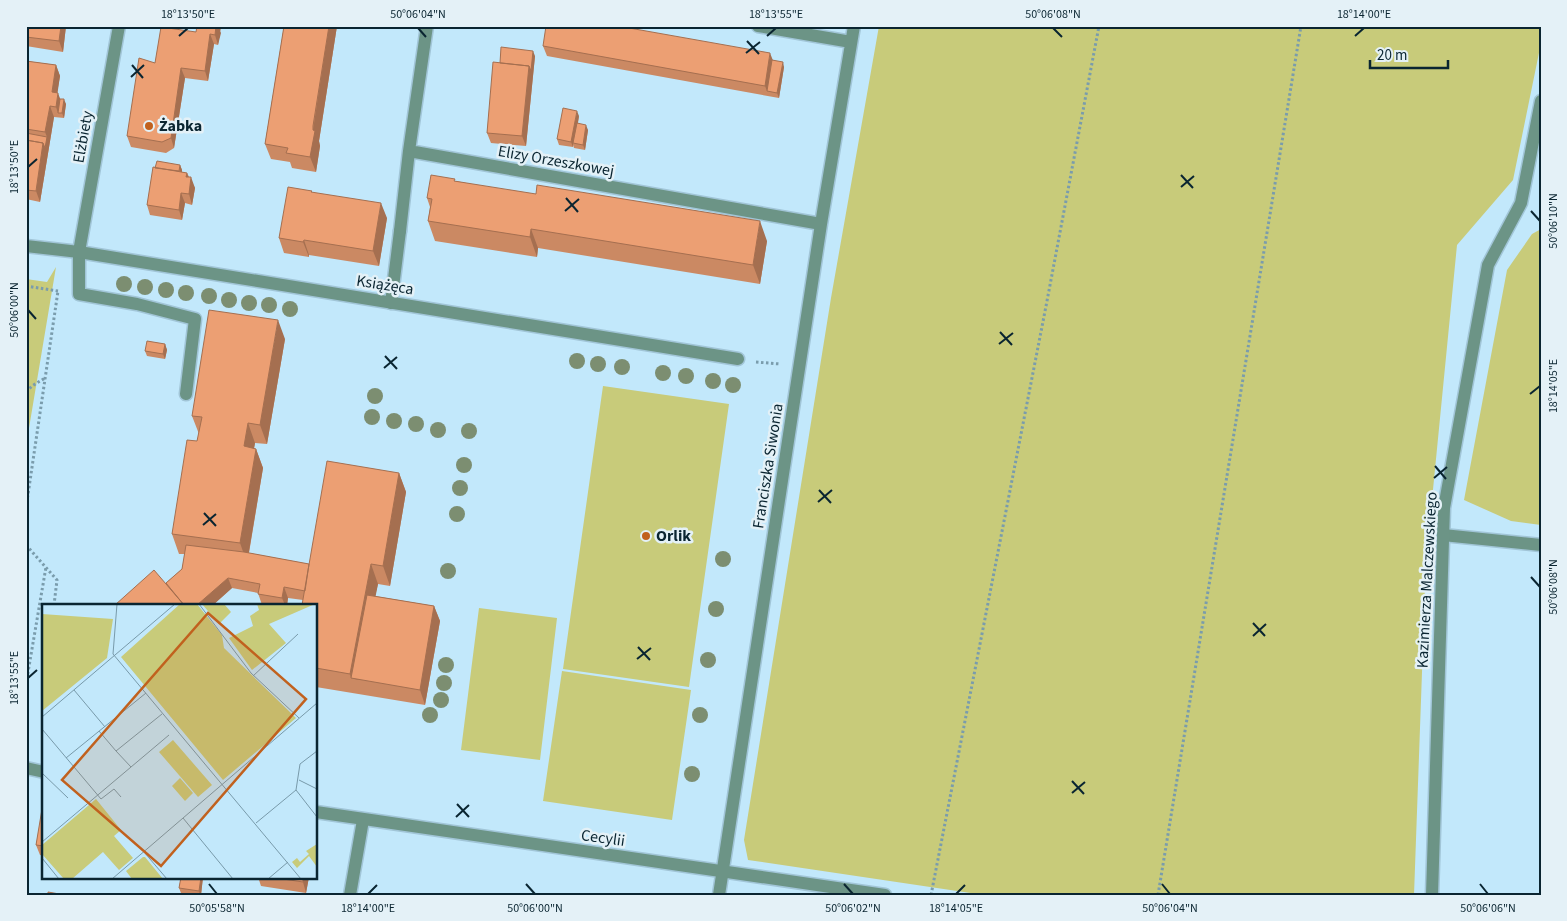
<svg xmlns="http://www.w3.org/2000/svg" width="1567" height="921" viewBox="0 0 1567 921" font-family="'Source Sans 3',sans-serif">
<rect width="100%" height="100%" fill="#c2e8fb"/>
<path fill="#c8cb7a" d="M879 26H1541V43L1513 180 1457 245 1426 561 1414 895H984L748 860 744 840 831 298Z
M1541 229V525L1511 521 1464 500 1507 270 1532 234Z
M56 267 26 446V279L47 282Z
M603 386 729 404 689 687 563 669Z
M479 608 557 618 540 760 461 750Z
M562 671 691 690 672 820 543 801Z"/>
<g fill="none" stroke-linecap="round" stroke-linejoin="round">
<defs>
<path id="lane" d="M79 252V294L137 304 195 319 186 394
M391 303 400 231
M1443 535 1541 545"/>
<path id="street" d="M427 26 409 151 821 224
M758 26 851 42
M400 231 409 151
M26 246 79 252 738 359
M79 252 119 26
M26 768 44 772
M316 812 885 895
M350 895 363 820
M719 895 821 224 854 26
M1432 895 1444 508 1488 265 1521 203 1541 101"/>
</defs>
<use href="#lane" stroke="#a1c5d7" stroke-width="15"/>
<use href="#street" stroke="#a1c5d7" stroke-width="15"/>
<path stroke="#7a9cac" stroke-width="3" stroke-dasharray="2.5 2.5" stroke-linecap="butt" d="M26 286 58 291
M756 362 780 364
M26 392 32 386 45 378
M26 508 58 291
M26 545 57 580 54 605
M26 684 46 567
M931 895 1047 301 1099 26
M1158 895 1301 26"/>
<use href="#lane" stroke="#6c9486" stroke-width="12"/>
<use href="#street" stroke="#6c9486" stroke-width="12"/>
</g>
<g fill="#7c8e71">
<circle cx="124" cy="284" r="8"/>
<circle cx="145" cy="287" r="8"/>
<circle cx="166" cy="290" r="8"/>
<circle cx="186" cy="293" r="8"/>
<circle cx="209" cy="296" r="8"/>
<circle cx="229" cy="300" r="8"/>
<circle cx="249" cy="303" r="8"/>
<circle cx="269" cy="305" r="8"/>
<circle cx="290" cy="309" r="8"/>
<circle cx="577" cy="361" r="8"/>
<circle cx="598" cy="364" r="8"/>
<circle cx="622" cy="367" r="8"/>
<circle cx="663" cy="373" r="8"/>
<circle cx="686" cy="376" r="8"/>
<circle cx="713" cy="381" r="8"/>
<circle cx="733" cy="385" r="8"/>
<circle cx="375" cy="396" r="8"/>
<circle cx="372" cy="417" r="8"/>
<circle cx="394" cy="421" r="8"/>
<circle cx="416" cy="424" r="8"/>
<circle cx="438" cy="430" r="8"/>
<circle cx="469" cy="431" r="8"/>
<circle cx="464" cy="465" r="8"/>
<circle cx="460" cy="488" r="8"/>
<circle cx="457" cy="514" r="8"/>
<circle cx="723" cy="559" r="8"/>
<circle cx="448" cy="571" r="8"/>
<circle cx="716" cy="609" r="8"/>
<circle cx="708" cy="660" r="8"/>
<circle cx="446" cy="665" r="8"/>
<circle cx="444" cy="683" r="8"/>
<circle cx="441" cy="700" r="8"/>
<circle cx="430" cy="715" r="8"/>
<circle cx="700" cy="715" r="8"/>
<circle cx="692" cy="774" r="8"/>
</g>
<path fill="#cb8963" d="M26 26H66L63 52 26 46Z
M221 26 218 45 214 44 208 81 185 78 174 148 166 153 131 147 127 136 155 63 196 32Z
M284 26H337L319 141 320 146 316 172 292 168 290 162 271 159 265 144Z
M543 46 773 60 784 67 779 98 547 56Z
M535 56 526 146 491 143 487 133 500 63Z
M26 61 56 65 60 76 57 93 60 99 66 104 64 118 54 117 40 202 26 199Z
M579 116 578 123 588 130 585 150 574 148 573 145V147L559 145 557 139Z
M180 165 182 170V172L187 173 195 188 192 205 185 203 182 220 150 215 147 205 155 168Z
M456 181 767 241 760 284 538 248 537 257 435 241 428 221 430 207 427 198Z
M312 193 387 218 379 266 309 255V257L284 253 279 238Z
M285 339 267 444 255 443 254 448 256 449 263 468 249 553 309 564 399 473 406 492 390 586 378 584 375 596 434 606 440 621 425 705 316 687V605L303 600 288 598 287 605H262L258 593 232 588 213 605H115L166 583 182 569 185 554H179L172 534 197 441 199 434 192 416Z
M165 344 167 350 165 359 147 356 145 351Z
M44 809V856L40 855 36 845Z
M181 877H203L201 895H191L181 893 179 888Z
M258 877H309L306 893 261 886Z"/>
<path fill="#a56f50" d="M61 26H66L63 52 59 41Z
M216 26H218L221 33 218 45 215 35Z
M219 26H221L220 32 218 27Z
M329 26H337L319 141 320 146 316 172 310 157 313 130Z
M210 34 214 44 208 81 205 71Z
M533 51 535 56 526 146 522 136 529 66Z
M770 53 774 63 767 91 765 86Z
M783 62 784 67 779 98 777 93Z
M56 65 60 76 56 103 52 92Z
M181 68 185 78 174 148 171 138Z
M58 93 62 104 58 113 56 107Z
M64 99 66 104 64 118 62 113Z
M50 106 54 117 40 202 36 191 43 143 47 137 45 132Z
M577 111 579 116 574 143H573V147L571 142Z
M586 125 588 130 585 150 583 145Z
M180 165 182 170 181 181 179 176Z
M187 173 190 182 191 177 195 188 192 205 189 194 186 177Z
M181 193 185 203 182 220 179 210Z
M381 203 387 218 379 266 373 251Z
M760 221 767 241 760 284 753 265Z
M531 229 538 248 537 257 530 237Z
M304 240 309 255V257L303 242Z
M278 320 285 339 267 444 260 425Z
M165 344 167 350 165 359 163 354Z
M248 423 255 443 251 466 244 446Z
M256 449 263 468 247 563 240 543Z
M399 473 406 492 390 586 383 566Z
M371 564 378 584 359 680 351 678 350 674Z
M228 578 232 588 213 605H197Z
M284 587 288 598 287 605H285L282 598Z
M434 606 440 621 425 705 420 690Z
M201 877H203L201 895H200L199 891Z
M303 877H309L306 893 303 882Z"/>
<path fill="#ec9f73" stroke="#a56f50" d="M26 26H61L59 41 26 37Z
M197 26H216L215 35 210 34 205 71 181 68 171 138 162 142 127 136 139 58 155 63 161 27 196 32Z
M284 26H329L313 126V130L315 131 310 157 286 153 288 148 265 144Z
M546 26H618L770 53 765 86 543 46Z
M501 47 533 51 531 71 529 66 500 63Z
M772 60 783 62 777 93 767 91Z
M26 61 56 65 52 92 58 93 56 107 50 106 45 132 26 129Z
M493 62 529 66 522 136 487 133Z
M60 99H64L62 113H58Z
M563 108 577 111 571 142 557 139Z
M577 123 586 125 583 145 573 143Z
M26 133 47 137 45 148 43 143 26 140Z
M26 140 43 143 36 191 26 190Z
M157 161 180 165 179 171 155 168Z
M153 167 187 173 186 177H191L189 194 181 193 179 210 147 205Z
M431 175 455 179 454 181 536 194 537 185 760 221 753 265 531 229 530 237 428 221 432 199 427 198Z
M288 187 312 191 311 192 381 203 373 251 304 240 303 242 279 238Z
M209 310 278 320 260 425 248 423 244 446 256 449 240 543 172 534 187 440 197 441 202 417 192 416Z
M147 341 165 344 163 354 145 351Z
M327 461 399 473 383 566 371 564 350 674 316 668V605H302Z
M186 545 244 552 309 564 305 591 284 587 282 598 258 594 260 584 228 578 197 605H184L166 583 182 569Z
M154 570 184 605H115Z
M367 595 434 606 420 690 351 678Z
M42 809H44V846L36 845Z
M181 877H201L199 891 179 888Z
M270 877H303V882Z
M48 892 65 895H48Z"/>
<path fill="none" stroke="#0a2531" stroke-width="2" d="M418 28 426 37M1053 28 1062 37M179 36 188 28M767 36 776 28M1355 36 1364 28M747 41 759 54M746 53 760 42M132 65 143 78M131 77 144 65M28 167 37 159M1181 175 1193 188M1181 187 1194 176M566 198 578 212M565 211 579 199M1531 211 1540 221M28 310 36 319M1000 332 1012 345M999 344 1013 333M385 356 397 369M384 368 397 357M1530 394 1540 386M1435 466 1446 479M1434 478 1447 467M819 490 831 503M818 502 832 490M204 513 216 526M203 525 216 514M1531 577 1540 587M1253 623 1265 636M1253 636 1266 624M638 647 650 660M637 659 651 648M28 678 37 670M1072 781 1084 794M1072 793 1085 782M457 804 469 817M456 817 469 805M209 884 217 894M526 884 535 894M844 884 853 894M1162 884 1170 894M1480 884 1488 894M368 894 377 885M956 894 965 885"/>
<g fill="#c1611e" stroke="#e4f1f7" stroke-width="2">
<circle cx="149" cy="126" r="5"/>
<circle cx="646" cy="536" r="5"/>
</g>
<g text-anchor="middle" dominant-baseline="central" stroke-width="5" stroke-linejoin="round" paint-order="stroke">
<g font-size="16" font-weight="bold" fill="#0a2531" stroke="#e4f1f7" text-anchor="start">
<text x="159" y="126">Żabka</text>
<text x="656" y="536">Orlik</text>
</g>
<g font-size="16" fill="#0a2531" stroke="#e4f1f7">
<text transform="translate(83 137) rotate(-80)">Elżbiety</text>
<text transform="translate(556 161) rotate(10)">Elizy Orzeszkowej</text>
<text transform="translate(385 285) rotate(9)">Książęca</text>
<text transform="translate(768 466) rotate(-81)">Franciszka Siwonia</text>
<text transform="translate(1427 580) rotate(-87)">Kazimierza Malczewskiego</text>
<text transform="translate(603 838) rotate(8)">Cecylii</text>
</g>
</g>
<g transform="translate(42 604)">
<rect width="275" height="275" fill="#c2e8fb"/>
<path d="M138 0H155L180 31 182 44 254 114 181 176 79 53ZM160 0H182L189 8 177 20ZM215 0H273L227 20 244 39 210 66 187 34 211 22 208 12 217 6ZM0 10 71 15 65 54 0 107ZM131 136 170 181 156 193 117 148ZM138 174 151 189 143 197 130 182ZM54 195 79 226 72 232 91 254 77 266 61 248 30 275H22L0 250V241ZM275 240V263L267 252 255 264 250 258 255 254 258 258 267 250 264 247ZM101 253H103L121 275H90L84 267Z" fill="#c8cb7a"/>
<path fill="none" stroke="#789aaa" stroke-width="1" d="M75 0 71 50 259 275M157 0 209 69 257 114M211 72 256 30M32 86 63 123M0 113 133 0M0 125 59 195 72 185 79 193M57 127 74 147 120 110M74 147 89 163M24 154 104 89M0 169 26 194M257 176 275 185M254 186 275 213M141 214 191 275M214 219 254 186 258 160 275 147M0 238 127 131M102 248 125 275M0 254 17 275M70 275 275 99M226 275 246 258"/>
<path fill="#c1611e" fill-opacity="0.15" stroke="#c1611e" stroke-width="2.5" d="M166 9 264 95 119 262 20 176Z"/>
<rect width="275" height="275" fill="none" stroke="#0a2531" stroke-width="2.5"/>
</g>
<rect width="1567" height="921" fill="none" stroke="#e4f1f7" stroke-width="55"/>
<path d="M1370 60v8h78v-8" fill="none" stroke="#0a2531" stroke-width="2.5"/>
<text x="1377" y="60" font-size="15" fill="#0a2531" stroke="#e4f1f7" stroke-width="4" paint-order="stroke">20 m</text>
<rect x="28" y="28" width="1512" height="866" fill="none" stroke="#0a2531" stroke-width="2"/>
<g font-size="12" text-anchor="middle" fill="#0a2531">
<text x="188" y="18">18°13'50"E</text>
<text x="418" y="18">50°06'04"N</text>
<text x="776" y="18">18°13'55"E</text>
<text x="1053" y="18">50°06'08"N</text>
<text x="1364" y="18">18°14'00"E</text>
<text transform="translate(14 167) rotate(-90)" y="4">18°13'50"E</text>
<text transform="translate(1553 221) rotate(-90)" y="4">50°06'10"N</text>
<text transform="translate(14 310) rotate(-90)" y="4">50°06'00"N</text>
<text transform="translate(1553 386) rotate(-90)" y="4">18°14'05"E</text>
<text transform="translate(1553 587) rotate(-90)" y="4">50°06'08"N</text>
<text transform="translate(14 678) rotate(-90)" y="4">18°13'55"E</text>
<text x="217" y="912">50°05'58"N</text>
<text x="368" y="912">18°14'00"E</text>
<text x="535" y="912">50°06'00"N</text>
<text x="853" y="912">50°06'02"N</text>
<text x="956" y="912">18°14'05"E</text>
<text x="1170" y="912">50°06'04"N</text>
<text x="1488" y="912">50°06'06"N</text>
</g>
</svg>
